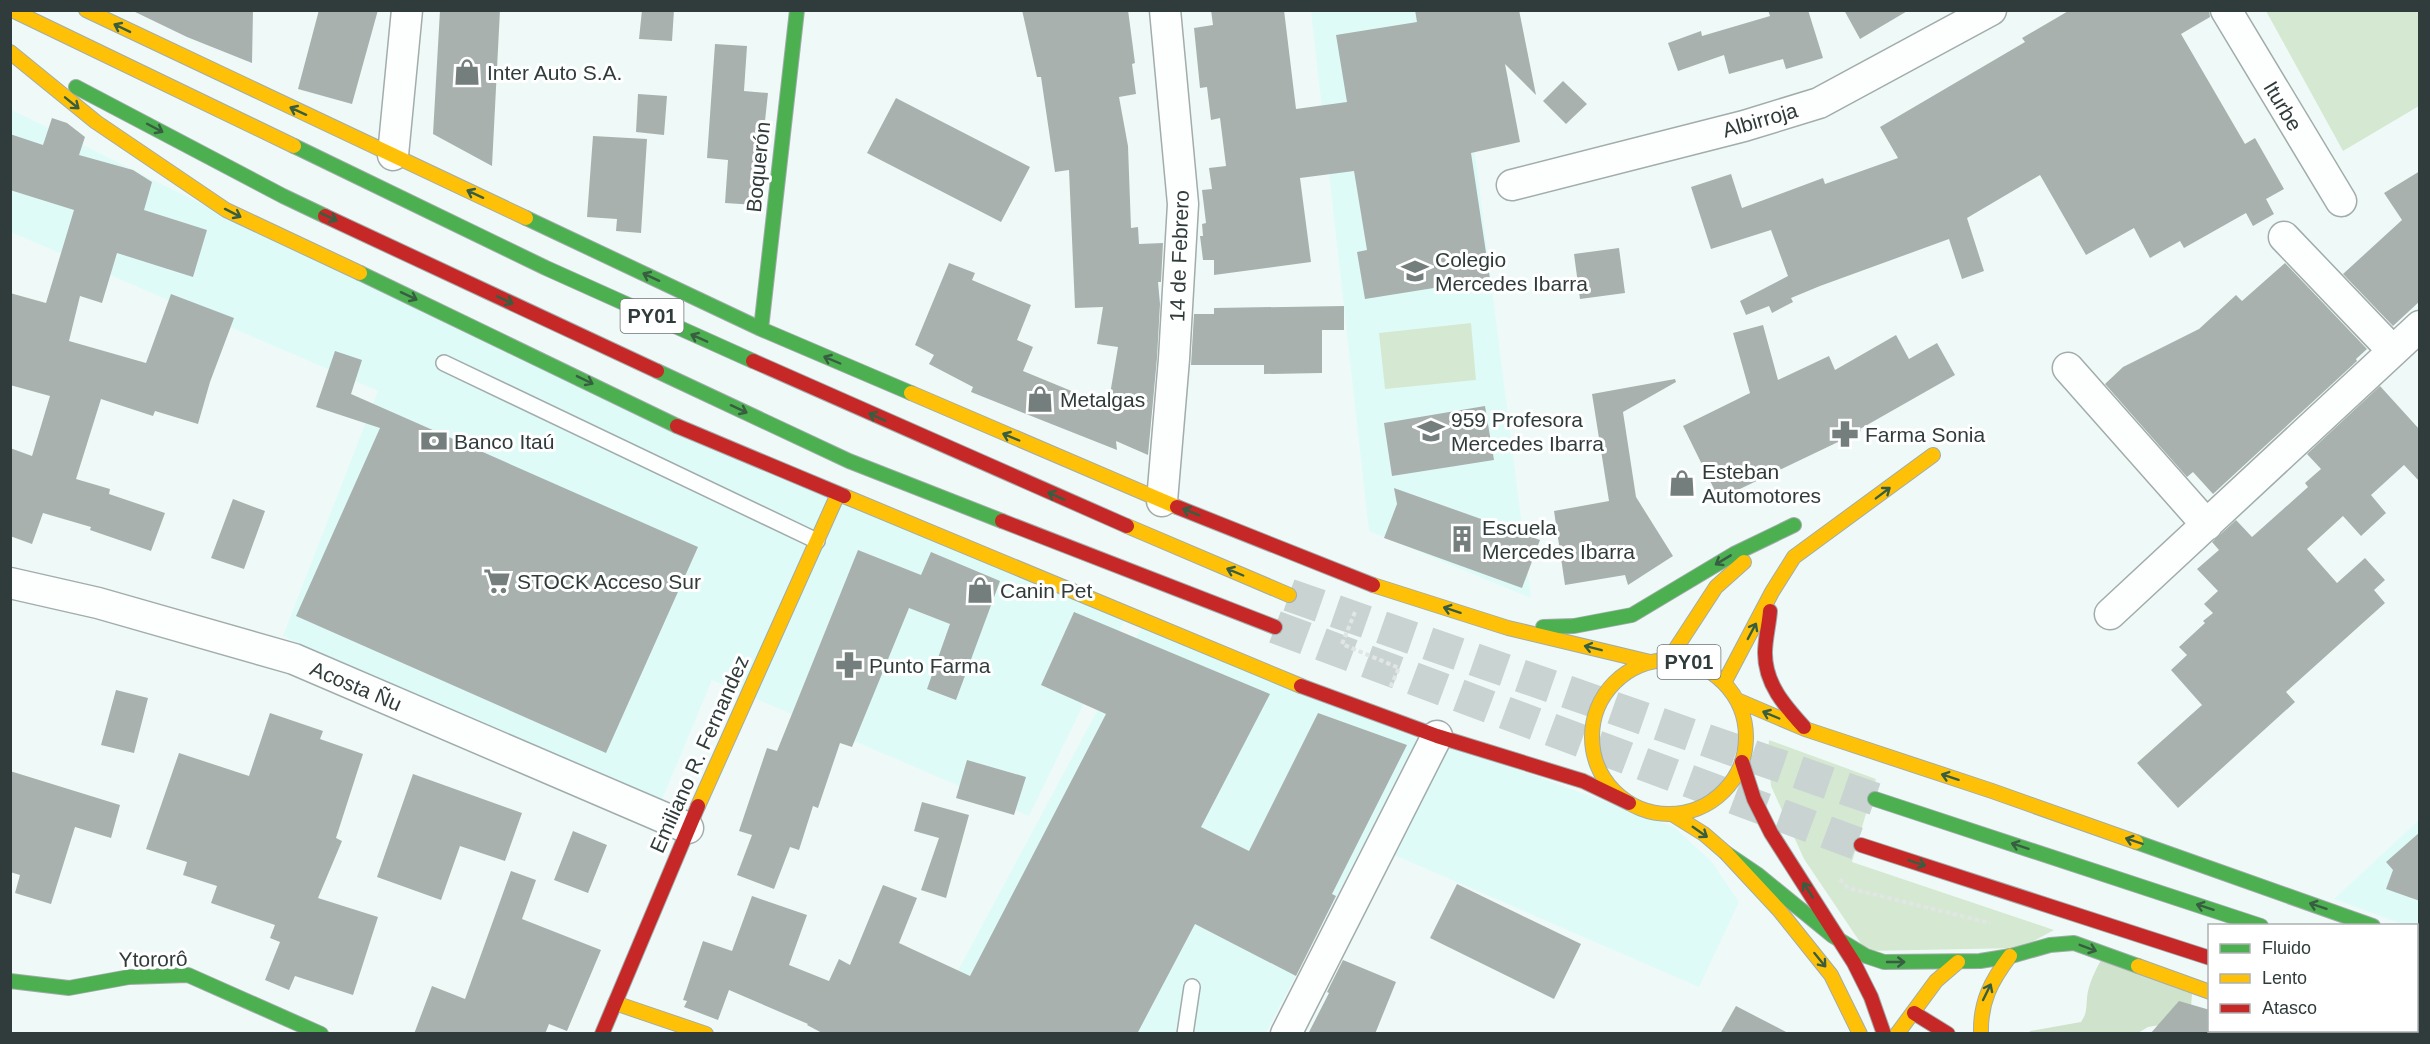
<svg xmlns="http://www.w3.org/2000/svg" width="2430" height="1044" viewBox="0 0 2430 1044" font-family="Helvetica,sans-serif">
<rect width="100%" height="100%" fill="#effaf8"/>
<path fill="#dffbf8" d="M1311 11H1457L1531 598 1369 531Z
M10 109 216 211 1126 617 1029 816 712 680 656 814 283 636 378 391 11 232Z
M1143 625 1418 739 1266 1033 924 1034Z
M1430 737 1674 827 1712 862 1739 902 1699 987 1369 844Z
M2419 820V931L2416 926 2405 925 2334 899Z"/>
<path fill="#d5e9d2" d="M2266 11H2419V106L2343 151Z
M1471 323 1476 380 1385 389 1379 333Z
M1769 740 1876 779 1852 862 2054 930 2021 948 1866 951 1804 859 1771 786 1768 753Z"/>
<path fill="#cfe2cb" d="M2101 960 2192 994 2191 1007 2173 1023 2148 1027 2138 1033 2029 1034 2030 1031 2081 1022C2087 1013 2086 1009 2087 998 2088 985 2095 971 2101 960Z"/>
<path fill="#a8b1ae" d="M131 10H253L252 63 187 37Z
M319 10H378L352 104 298 89Z
M440 10H500L492 166 433 134Z
M642 10H674L672 41 639 39Z
M1022 10H1128L1135 63 1132 64 1136 94 1119 97 1128 146 1131 228 1138 227 1139 244 1163 243 1161 282H1158L1160 304 1157 358 1148 455 1116 441 1117 450 971 392 973 387 929 364 934 355 915 345 949 263 975 273 972 280 1031 305 1017 340 1033 347 1023 371 1108 406 1118 347 1097 344 1103 307 1075 308 1069 170 1055 172 1041 77H1037Z
M1211 10H1284L1296 109 1347 102 1336 35 1417 22 1415 10H1519L1536 95 1505 64 1520 142 1471 153 1490 279 1365 299 1357 252 1367 250 1354 171 1300 178 1311 262 1214 275V260H1203L1200 236H1203L1202 224 1206 223 1202 190 1212 189 1209 168 1226 166 1220 118 1211 120 1207 87 1200 88 1194 28 1213 25Z
M1768 10H1808L1823 58 1786 69 1783 59 1729 74 1724 55 1678 71 1668 43 1701 31 1702 36 1770 16Z
M1844 10H1909L1860 39Z
M2070 10H2209L2210 17 2181 34 2245 144 2255 138 2284 189 2266 199 2274 214 2253 226 2246 213 2184 248 2180 241 2150 258 2134 228 2086 255 2040 175 1967 218 1984 271 1962 279 1949 239 1820 286 1791 298 1793 302 1772 313 1769 306 1746 315 1740 301 1788 276 1771 230 1711 249 1691 187 1731 174 1742 208 1823 178 1825 184 1898 158 1880 127 2025 42 2022 38Z
M715 44 747 46 744 91 768 93 756 205 725 203 728 160 707 158Z
M1563 81 1587 104 1566 124 1543 101Z
M638 94 667 96 664 135 636 132Z
M896 98 1030 167 1001 222 867 153Z
M52 118 67 123 85 137 79 155 133 170 152 182 144 210 207 230 193 277 117 253 102 303 80 296 69 341 146 363 171 294 234 318 210 382 198 424 155 411 153 416 101 399 76 479 110 489 109 494 165 513 151 551 90 530 91 527 43 513 32 544 10 536V448L32 456 50 396 10 385V293L46 303 74 210 10 190V134L43 145Z
M593 136 647 139 641 233 616 231 617 219 587 217Z
M2420 171V301L2393 326 2343 274 2402 220 2384 193Z
M1619 248 1625 293 1580 299 1574 254Z
M2285 263 2367 349 2356 359 2357 361 2213 494 2193 472 2187 477 2105 384 2123 367 2199 329 2236 295 2242 301Z
M1344 306V330H1322V373L1264 374V365H1191L1194 314H1214V308Z
M1763 325 1778 380 1829 356 1835 370 1896 335 1909 359 1937 343 1955 375 1860 429 1861 431 1719 499 1683 426 1750 393 1733 333Z
M335 351 362 360 351 394 698 547 606 753 296 616 380 428 316 407Z
M1675 379 1676 382 1623 412 1636 497 1673 556 1628 585 1625 575 1565 585 1554 511 1609 501 1592 394Z
M2380 386 2420 430V482L2404 465 2371 495 2386 513 2361 536 2343 516 2307 549 2337 583 2365 558 2385 580 2374 590 2385 603 2286 692 2295 702 2178 808 2137 763 2202 705 2171 670 2187 655 2179 647 2205 623 2203 621 2213 613 2204 604 2218 591 2197 569 2219 550 2212 542 2236 520 2252 537 2308 487 2305 483 2321 469 2307 454Z
M1485 406 1494 460 1392 476 1384 423Z
M1394 488 1540 540 1522 588 1384 538 1397 504Z
M233 499 265 511 244 569 211 558Z
M858 550 921 575 931 552 1000 581 956 700 927 689 950 624 909 608 852 747 840 743 818 808 813 806 799 850 790 847 774 889 737 875 752 835 739 831 767 748 777 751Z
M1074 612 1270 694 1201 827 1249 851 1318 713 1407 745 1332 894 1336 896 1296 976 1195 924 1137 1034H824L807 1025 808 1024 729 990 718 1020 684 1007 687 1001 683 1000 703 941 732 951 752 896 807 915 789 965 829 981 839 959 850 965 883 885 917 898 899 943 970 976 1106 714 1041 685Z
M116 690 148 698 134 753 101 745Z
M270 713 323 731 320 739 363 754 336 838 342 841 318 898 378 917 353 995 295 976 289 990 265 980 280 942 270 938 275 925 211 903 217 886 183 875 187 862 146 849 179 753 249 776Z
M967 760 1026 777 1014 815 956 798Z
M10 771 120 805 111 838 75 827 51 904 15 893 20 875 10 872Z
M413 774 522 813 505 861 460 846 441 900 377 877Z
M922 802 969 815 946 898 921 890 939 838 914 831Z
M573 831 607 845 588 893 554 880Z
M2420 832V901L2386 889 2393 870 2386 862Z
M511 871 536 880 522 919 601 950 567 1031 549 1024 545 1034H414L432 986 465 999Z
M1457 884 1581 944 1554 999 1430 938Z
M1343 960 1396 982 1375 1034H1308L1329 993 1327 992Z
M2179 1001 2210 1010V1034H2150Z
M1736 1006 1790 1034H1720Z"/>
<g fill="none" stroke-linecap="round" stroke-linejoin="round">
<path stroke="#c9d4d2" stroke-width="33" stroke-dasharray="33 16" stroke-linecap="butt" d="M1289 595 1875 799
M1275 627 1861 845"/>
<defs>
<path id="lane" d="M444 363 817 541
M1185 1034 1192 987"/>
<path id="street" d="M2226 10 2341 201
M393 155 407 10
M1512 185 1744 126 1819 103 1991 10
M2284 237 2393 351
M2068 368 2207 525
M1162 501 1174 359 1183 204 1165 10
M10 583 98 603 294 659 688 828
M2110 614 2420 326
M1286 1034 1437 736"/>
<path id="fast" d="M76 87 283 196 325 216
M294 146 546 268 753 361
M526 218 761 329 911 393
M360 273 677 426
M761 329 797 10
M657 371 849 461 1002 521
M1543 627 1574 626 1632 615 1734 554 1794 525
M1875 799 2261 926
M2136 842 2373 926
M1726 853 1757 874 1833 936 1866 956 1884 962 1980 961 2011 956 2050 945 2074 943 2138 966
M2416 941 2420 942
M10 981 69 988 129 977 188 975 321 1034
M2416 1025 2420 1026"/>
<path id="slow" d="M12 10 294 146
M86 10 526 218
M10 52 96 122 226 210 360 273
M911 393 1177 507
M844 496 1301 686
M1127 526 1289 595
M1373 585 1508 628 1650 662
M1669 659 1716 587 1744 562
M1592 737a77 77 0 1 1 154 0a77 77 0 1 1-154 0Z
M1724 683 1772 592 1794 557 1933 455
M1737 700 1805 729 1992 791 2136 842
M698 806 838 494
M1672 814 1704 834 1726 853 1779 910 1831 975 1860 1034
M2138 966 2210 992
M615 1003 706 1034
M2320 1030 2328 1034
M1897 1034 1936 981 1958 962
M1981 1034C1980 1002 1991 981 2010 956"/>
<path id="jam" d="M325 216 657 371
M753 361 1127 526
M677 426 844 496
M1177 507 1373 585
M1002 521 1275 627
M1770 611C1769 625 1765 639 1765 653 1765 684 1785 706 1804 727
M1301 686 1437 736 1583 781 1629 803
M1742 762 1754 799 1771 833 1854 963 1871 997 1884 1034
M1861 845 2210 958
M2416 977 2420 978
M1914 1013 1948 1034
M602 1034 698 806"/>
</defs>
<use href="#lane" stroke="#a1acab" stroke-width="18"/>
<use href="#street" stroke="#a1acab" stroke-width="33"/>
<use href="#fast" stroke="#a1acab" stroke-width="16"/>
<use href="#slow" stroke="#a1acab" stroke-width="16"/>
<use href="#jam" stroke="#a1acab" stroke-width="16"/>
<path stroke="#e1e5e4" stroke-width="4" stroke-dasharray="4.5 3" stroke-linecap="butt" d="M1355 612 1342 644 1399 668 1390 688
M1840 879 1848 888 1990 923"/>
<use href="#lane" stroke="#fdfefe" stroke-width="15"/>
<use href="#street" stroke="#fdfefe" stroke-width="30"/>
<use href="#fast" stroke="#4caf50" stroke-width="14"/>
<use href="#slow" stroke="#ffc107" stroke-width="14"/>
<use href="#jam" stroke="#c62828" stroke-width="14"/>
</g>
<defs><path id="oneway-shaft" d="M-6 0H5M1.5-3L5.5 0L1.5 3" fill="none" stroke-width="1.6" stroke-linecap="round" stroke-linejoin="round" transform="scale(1.5)"/></defs>
<g stroke="#385e41">
<use href="#oneway-shaft" transform="translate(122 28) rotate(-154)"/>
<use href="#oneway-shaft" transform="translate(72 103) rotate(39)"/>
<use href="#oneway-shaft" transform="translate(298 111) rotate(-155)"/>
<use href="#oneway-shaft" transform="translate(155 128) rotate(28)"/>
<use href="#oneway-shaft" transform="translate(475 194) rotate(-155)"/>
<use href="#oneway-shaft" transform="translate(233 213) rotate(27)"/>
<use href="#oneway-shaft" transform="translate(329 217) rotate(25)"/>
<use href="#oneway-shaft" transform="translate(651 277) rotate(-155)"/>
<use href="#oneway-shaft" transform="translate(409 296) rotate(25)"/>
<use href="#oneway-shaft" transform="translate(505 300) rotate(25)"/>
<use href="#oneway-shaft" transform="translate(699 338) rotate(-156)"/>
<use href="#oneway-shaft" transform="translate(832 360) rotate(-157)"/>
<use href="#oneway-shaft" transform="translate(585 380) rotate(26)"/>
<use href="#oneway-shaft" transform="translate(739 409) rotate(25)"/>
<use href="#oneway-shaft" transform="translate(877 417) rotate(-156)"/>
<use href="#oneway-shaft" transform="translate(1011 437) rotate(-157)"/>
<use href="#oneway-shaft" transform="translate(1883 493) rotate(-37)"/>
<use href="#oneway-shaft" transform="translate(1056 496) rotate(-156)"/>
<use href="#oneway-shaft" transform="translate(1191 512) rotate(-158)"/>
<use href="#oneway-shaft" transform="translate(1723 560) rotate(149)"/>
<use href="#oneway-shaft" transform="translate(1235 572) rotate(-157)"/>
<use href="#oneway-shaft" transform="translate(1452 610) rotate(-162)"/>
<use href="#oneway-shaft" transform="translate(1752 631) rotate(-62)"/>
<use href="#oneway-shaft" transform="translate(1593 648) rotate(-166)"/>
<use href="#oneway-shaft" transform="translate(1771 715) rotate(-157)"/>
<use href="#oneway-shaft" transform="translate(1950 777) rotate(-162)"/>
<use href="#oneway-shaft" transform="translate(1700 832) rotate(35)"/>
<use href="#oneway-shaft" transform="translate(2134 841) rotate(-161)"/>
<use href="#oneway-shaft" transform="translate(2020 846) rotate(-162)"/>
<use href="#oneway-shaft" transform="translate(1917 863) rotate(18)"/>
<use href="#oneway-shaft" transform="translate(1808 890) rotate(-123)"/>
<use href="#oneway-shaft" transform="translate(2318 906) rotate(-161)"/>
<use href="#oneway-shaft" transform="translate(2205 907) rotate(-162)"/>
<use href="#oneway-shaft" transform="translate(2088 948) rotate(21)"/>
<use href="#oneway-shaft" transform="translate(1820 960) rotate(51)"/>
<use href="#oneway-shaft" transform="translate(1896 962)"/>
<use href="#oneway-shaft" transform="translate(1987 992) rotate(-64)"/>
</g>
<defs>
<symbol id="shop-bare" viewBox="-9 -9 18 18"><path d="M-5-2.5h2.3a2.7 3.5 0 0 1 5.4 0H5L5.5 6h-11ZM-1.5-2.5h3a1.5 2.3 0 0 0-3 0Z" fill="#737e7d" stroke="#fff" stroke-width="2.5" paint-order="stroke"/></symbol>
<symbol id="school-bare" viewBox="-9 -9 18 18"><path d="M0-5L7-2L0 1L-7-2ZM-4 1L0 2.5L4 1V4Q0 6-4 4Z" fill="#737e7d" stroke="#fff" stroke-width="2.5" paint-order="stroke"/></symbol>
<symbol id="pharmacy-bare" viewBox="-9 -9 18 18"><path d="M-2-6h4v4h4v4h-4v4h-4v-4h-4v-4h4Z" fill="#737e7d" stroke="#fff" stroke-width="2.5" paint-order="stroke"/></symbol>
<symbol id="bank-bare" viewBox="-9 -9 18 18"><path d="M-6-4H6V4H-6ZM0-2.3a2.3 2.3 0 1 0 0 4.6a2.3 2.3 0 1 0 0-4.6Z" fill="#737e7d" stroke="#fff" stroke-width="2.5" paint-order="stroke"/></symbol>
<symbol id="building-bare" viewBox="-9 -9 18 18"><path d="M-4-6H4V6H1V3H-1V6H-4ZM-2.5-4.3h1.7v1.8h-1.7ZM.8-4.3h1.7v1.8H.8ZM-2.5-1h1.7V.8h-1.7ZM.8-1h1.7V.8H.8Z" fill="#737e7d" stroke="#fff" stroke-width="2.5" paint-order="stroke"/></symbol>
<symbol id="supermarket-bare" viewBox="-9 -9 18 18"><path d="M-6-5.5h2.5l.6 2H6L4.5 2H-2.5L-4.4-4H-6ZM-1.5 3.2a1.3 1.3 0 1 0 .1 0ZM3 3.2a1.3 1.3 0 1 0 .1 0Z" fill="#737e7d" stroke="#fff" stroke-width="2.5" paint-order="stroke"/></symbol>
</defs>
<g fill-rule="evenodd">
<use href="#shop-bare" x="448" y="53" width="38" height="38"/>
<use href="#school-bare" x="1396" y="252" width="38" height="38"/>
<use href="#shop-bare" x="1021" y="380" width="38" height="38"/>
<use href="#school-bare" x="1412" y="412" width="38" height="38"/>
<use href="#pharmacy-bare" x="1826" y="415" width="38" height="38"/>
<use href="#bank-bare" x="415" y="422" width="38" height="38"/>
<use href="#shop-bare" x="1663" y="464" width="38" height="38"/>
<use href="#building-bare" x="1443" y="520" width="38" height="38"/>
<use href="#supermarket-bare" x="478" y="562" width="38" height="38"/>
<use href="#shop-bare" x="961" y="571" width="38" height="38"/>
<use href="#pharmacy-bare" x="830" y="646" width="38" height="38"/>
</g>
<g text-anchor="middle" dominant-baseline="central" stroke-width="6" stroke-linejoin="round" paint-order="stroke">
<g fill="#fff" stroke="#6e7676" stroke-width="1.5">
<rect x="620.5" y="299" width="63" height="34" rx="4.5"/>
<rect x="1657.5" y="645" width="63" height="34" rx="4.5"/>
</g>
<g font-size="20" font-weight="bold" fill="#303c3b">
<text x="652" y="316">PY01</text>
<text x="1689" y="662">PY01</text>
</g>
<g font-size="21" fill="#303c3b" stroke="#fff" text-anchor="start">
<text x="487" y="72">Inter Auto S.A.</text>
<text x="1435" y="259">Colegio<tspan x="1435" dy="24">Mercedes Ibarra</tspan></text>
<text x="1060" y="399">Metalgas</text>
<text x="1451" y="419">959 Profesora<tspan x="1451" dy="24">Mercedes Ibarra</tspan></text>
<text x="1865" y="434">Farma Sonia</text>
<text x="454" y="441">Banco Itaú</text>
<text x="1702" y="471">Esteban<tspan x="1702" dy="24">Automotores</tspan></text>
<text x="1482" y="527">Escuela<tspan x="1482" dy="24">Mercedes Ibarra</tspan></text>
<text x="517" y="581">STOCK Acceso Sur</text>
<text x="1000" y="590">Canin Pet</text>
<text x="869" y="665">Punto Farma</text>
</g>
<g font-size="21" fill="#303c3b" stroke="#fff">
<text transform="translate(2283 106) rotate(59)">Iturbe</text>
<text transform="translate(1760 120) rotate(-16)">Albirroja</text>
<text transform="translate(758 167) rotate(-84)">Boquerón</text>
<text transform="translate(1179 256) rotate(-88)">14 de Febrero</text>
<text transform="translate(356 686) rotate(23)">Acosta Ñu</text>
<text transform="translate(699 754) rotate(-66)">Emiliano R. Fernandez</text>
<text transform="translate(153 959) rotate(-1)">Ytororô</text>
</g>
</g>
<rect width="2430" height="1044" fill="none" stroke="#303c3b" stroke-width="24"/>
<rect x="2208" y="924" width="210" height="108" fill="#ffffff" stroke="#acb1b1" stroke-width="1.5"/>
<rect x="2220" y="944" width="30" height="9" fill="#4caf50" stroke="#acb1b1" stroke-width="1.5"/>
<text x="2262" y="954" font-size="18" fill="#303c3b">Fluido</text>
<rect x="2220" y="974" width="30" height="9" fill="#ffc107" stroke="#acb1b1" stroke-width="1.5"/>
<text x="2262" y="984" font-size="18" fill="#303c3b">Lento</text>
<rect x="2220" y="1004" width="30" height="9" fill="#c62828" stroke="#acb1b1" stroke-width="1.5"/>
<text x="2262" y="1014" font-size="18" fill="#303c3b">Atasco</text>
</svg>
